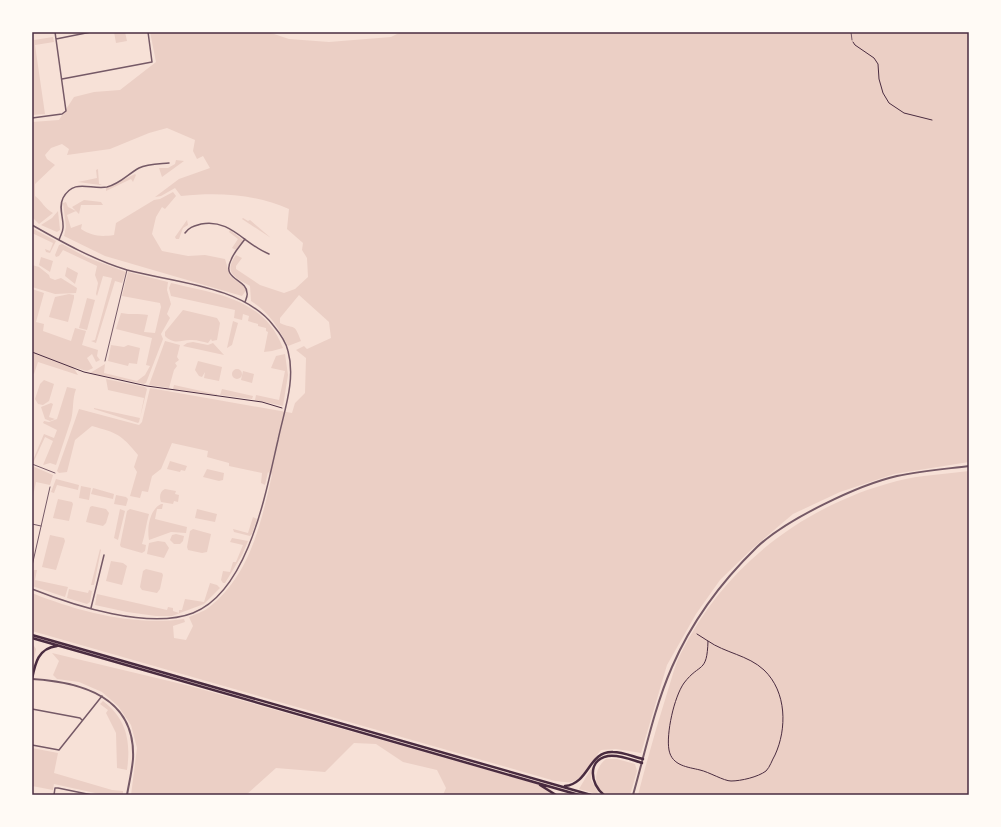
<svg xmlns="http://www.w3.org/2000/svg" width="1001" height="827" viewBox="0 0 1001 827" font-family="'Alegreya Sans',sans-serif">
<rect width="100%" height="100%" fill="#f7e1d7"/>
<path fill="#ebcfc5" d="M114 32H125L127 41 116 43Z
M150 32H268L289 39 329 42 391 37 401 32H969V462L894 474 840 492 793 514 753 548 720 580 696 614 667 665 641 753 616 749 601 750C594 758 581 781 571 782 566 783 560 781 555 781L32 631V593C79 612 134 626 184 619L185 622 173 626 174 638 186 640 193 626 189 617C195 614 203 612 208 608 250 576 261 523 272 475L268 472 265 485 261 483 262 473 229 466V463L207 457 208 451 172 443 161 469 152 476 148 492 142 491 140 498 130 496 137 472 134 467 138 455C121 434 117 433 92 426L75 440 67 472 59 473 57 471 79 409 139 425 142 422 150 388 292 413 295 403 305 393 306 358 296 350 304 346 307 349 331 338 329 322 299 295 280 318V323C295 330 294 322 301 341L288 346C278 327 269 312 251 301L250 286C235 277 223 273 236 255L242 258 236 266V269L260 285 284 293 295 289 308 277 307 258 302 250 303 243 287 229 289 209C255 194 218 192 181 196L175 188 161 196 155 197 179 179 210 168 203 156 197 159 193 151 195 140 167 128 149 133 110 149 67 155 69 149 62 144 51 148 45 155 47 159 55 165 35 184V196C42 201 45 209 53 213L39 224 32 217V122L59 120 74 97 94 92 120 90 156 62Z
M32 35 34 40 53 37 54 42 35 45 45 114 32 115Z
M176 160 184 161 162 177 159 168H168L175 164Z
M98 169 99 184H102L100 185 78 182 97 178 96 170Z
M135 174 136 175 133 182 131 179 106 191V188Z
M173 192 176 196 165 209 162 207 156 217 152 234 162 251 188 256 205 255 225 259 230 276 247 289 242 296 105 256 64 236 66 227 63 203 66 202 68 207 76 211 67 215 71 228 82 224 81 229C92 236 100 237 114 235L116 223 154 200 160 199Z
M84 200 101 202 103 205H81L79 214 72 207Z
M58 211 60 230 57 232 41 225 52 218Z
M243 218 248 221 250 220 271 238 242 219Z
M187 220 188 225 183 228 179 239H176L175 237Z
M32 228 56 241 50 253 46 252 45 249 50 251 53 243 32 233Z
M230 230 243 240 236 250 232 248 238 239 229 232Z
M62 244 86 257 126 272 122 283 115 281 96 343 91 341 95 340 112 278 103 276 97 296 96 294 98 283 95 275 97 266 63 250 59 256 56 257 55 255 59 245Z
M41 257 53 261 50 272 39 265Z
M32 265 39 267 49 275 50 278 55 280 61 278 77 288 76 293 55 294 32 287Z
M67 267 78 273 75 284 65 276Z
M128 272 168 282 167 290 171 304 167 314 170 318 161 334 163 339 146 383 144 384 90 373 105 364 104 373 137 381 145 375 150 366 146 365 152 338 116 329 121 313C131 315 138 313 148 315L144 332 155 333 161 307 160 303 122 296Z
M171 283C216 294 264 298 283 348L272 351 264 352 268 332 266 331V328L258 326V324L248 321 249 316 243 314 242 320 234 318 235 310 171 296 169 288Z
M32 289 44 293 36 322 44 324 43 331 71 341 75 328 86 331 82 345 98 350 97 356 100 360 96 362 92 354 87 358 93 368 87 371 73 367 78 375 38 362 34 374 32 373Z
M69 294 74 295V298L68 322 49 317 55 297Z
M87 298 95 300 87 330 79 328Z
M183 310 217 318 220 323 217 340 212 341 211 339 208 343C203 342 198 340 192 340 182 339 175 346 165 336V332Z
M233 321 238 323 232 345 227 348Z
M165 341 180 345 177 357 179 360 175 363 177 366 174 370 169 388 149 385Z
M193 342 208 345 213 343 224 355 183 346 187 343Z
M111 345 124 347 128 345 140 348 137 364 129 363 128 366 108 361Z
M285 354 288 375 283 406 255 400 256 395 279 400 285 371 271 368 276 356Z
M198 361 222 367 219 381 204 378 205 372 202 377 199 376 195 370Z
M232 374a5 5 0 1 1 10 0a5 5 0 1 1-10 0Z
M243 371 254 374 252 383 241 380Z
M106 379 145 387 147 389 139 422 138 423 94 409V408L140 418 144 398 108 390Z
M44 380 54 384 49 401 43 405 38 404 35 399 40 384Z
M174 385 215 394H217V395L173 389Z
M67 387 76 389C72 400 74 409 71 420L56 465 50 463 43 465 53 441 45 437 34 461 33 460 44 434 54 438 57 430 43 423 44 421 49 422 57 419Z
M222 389 253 396 252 399 220 395Z
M51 403 53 404 49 417 55 419 50 421 45 419 41 407Z
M170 461 187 466 185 471 181 470 180 472 167 469Z
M32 466 53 475 50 485 36 482 32 501Z
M207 469 224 473 223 480 219 481 203 477Z
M969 471V795H638C647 760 657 725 668 690 672 678 675 664 681 653 724 566 804 505 897 481 920 475 946 474 969 471Z
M56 479 79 485 78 490 57 485 54 493 51 492Z
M81 486 91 488 89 500 79 498Z
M93 488 114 494 113 499 91 494Z
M165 489 176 491 175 494 179 495 178 502 174 501 173 504 161 502C159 497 160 491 165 489Z
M116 495 126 497 128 499 126 506 114 504Z
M58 499 72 502 73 504 69 521 53 518Z
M161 504H163L162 509H157L155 519 187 527 186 533 171 532 149 540C147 529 149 510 161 504Z
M92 506 106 509 109 513 106 523 103 526 86 522 90 507Z
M120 509 125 511 118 540 114 538Z
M130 509 149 514C146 524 145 535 142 544L146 545 145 551 142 553 121 547 120 545 127 511Z
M197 509 217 514 215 522 195 518Z
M253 517 257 519 252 534 250 536 234 532 233 529 248 533Z
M193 529 211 534 207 552 202 553 188 550 187 547 190 531Z
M176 534 184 536 183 541 180 544H174L170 540 172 535Z
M50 535 64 538 65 541 56 570 42 567Z
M232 538 248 541 242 555 225 583H223L221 580 223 571 230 572 233 562H236L243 545 230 542Z
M158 541 165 542 169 548 164 558 147 554 149 543Z
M100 549 101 550 94 585H91Z
M111 561 123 563 127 566 122 585 106 581Z
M146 569 162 573 163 575 160 589 157 593 142 590 140 587 143 571Z
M34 570H37L35 580 68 587 65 597 32 586V574Z
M210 583 217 585 220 588 204 604 172 616H156L127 612 95 605 97 594 167 610 168 607 173 608V611L179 613V610H182L185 599 204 602Z
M69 589 88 593 89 590 92 591 90 602 87 604 67 598Z
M32 643 36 649 32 670Z
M52 653 190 686 548 787 557 795H443L446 788 437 770 403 762 376 744 354 743 325 772 276 768 246 795H131L137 748 131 725 118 706 102 692 79 682 57 679 53 675 59 661Z
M103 701C127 719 131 742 127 770L117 768 116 733 106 713 108 710 100 704Z
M32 748 58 753 54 773 112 790 123 791V795H104L54 784 53 790 32 786Z
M606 759H617L635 764 637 771 630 795C624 795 614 797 608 795 591 789 594 768 606 759Z
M592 767 591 780 598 792 597 794 579 789Z"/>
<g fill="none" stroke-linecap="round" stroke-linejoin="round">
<path stroke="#4a2c40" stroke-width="1" d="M853 42 855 45 874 58 878 64 879 79 883 93 889 103 904 113 932 120
M32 352 84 372 147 386 262 402 282 408
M697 634 708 641C707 674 700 662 684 683 674 697 666 734 669 750 672 766 688 767 700 770 709 772 724 781 731 781 741 781 758 777 766 771 770 767 772 760 775 755 787 729 787 692 764 670 748 655 725 653 708 641"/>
<path stroke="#755966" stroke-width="1" d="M851 32 852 40
M105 361 127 270
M32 464 55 473
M32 524 41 526
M32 566 50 487"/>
<path stroke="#755966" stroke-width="1.5" d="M56 39 91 32
M62 79 152 62 148 32
M32 118 62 114 66 111 55 32
M32 225C62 242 94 260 127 270 172 282 243 286 273 325 278 331 286 342 288 351 296 380 284 411 278 440 266 491 249 591 193 613 149 630 75 606 32 589
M185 233C189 227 194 226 201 224 230 218 245 245 269 254
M59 240C60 236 63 232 63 228 64 218 58 208 63 198 74 178 90 190 107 187 120 184 128 174 139 168 147 164 159 164 169 163
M245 302C246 299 248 295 247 293 247 279 221 280 231 260 234 252 240 246 245 239
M91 608 104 555
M32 709 80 718 82 720
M32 745 59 750 102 696
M54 795 55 788H58L92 795"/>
<path stroke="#755966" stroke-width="2" d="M32 679C82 682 136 697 133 759 132 771 129 783 127 795
M633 795C645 753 654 708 672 667 691 623 722 581 757 547 787 519 858 485 897 476 921 471 945 469 969 466"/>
<path stroke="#4a2c40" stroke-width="2.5" d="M32 635 591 795
M32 638 579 795
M32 679C35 664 38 648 57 646
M540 785 556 795
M565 786C590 783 588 751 613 752 623 752 634 757 643 759
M604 795C590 784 587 760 608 756 619 754 632 760 642 763"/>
</g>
<rect width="1001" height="827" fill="none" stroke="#fffaf5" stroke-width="66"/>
<rect x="33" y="33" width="935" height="761" fill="none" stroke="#4a2c40" stroke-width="1.5"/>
</svg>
